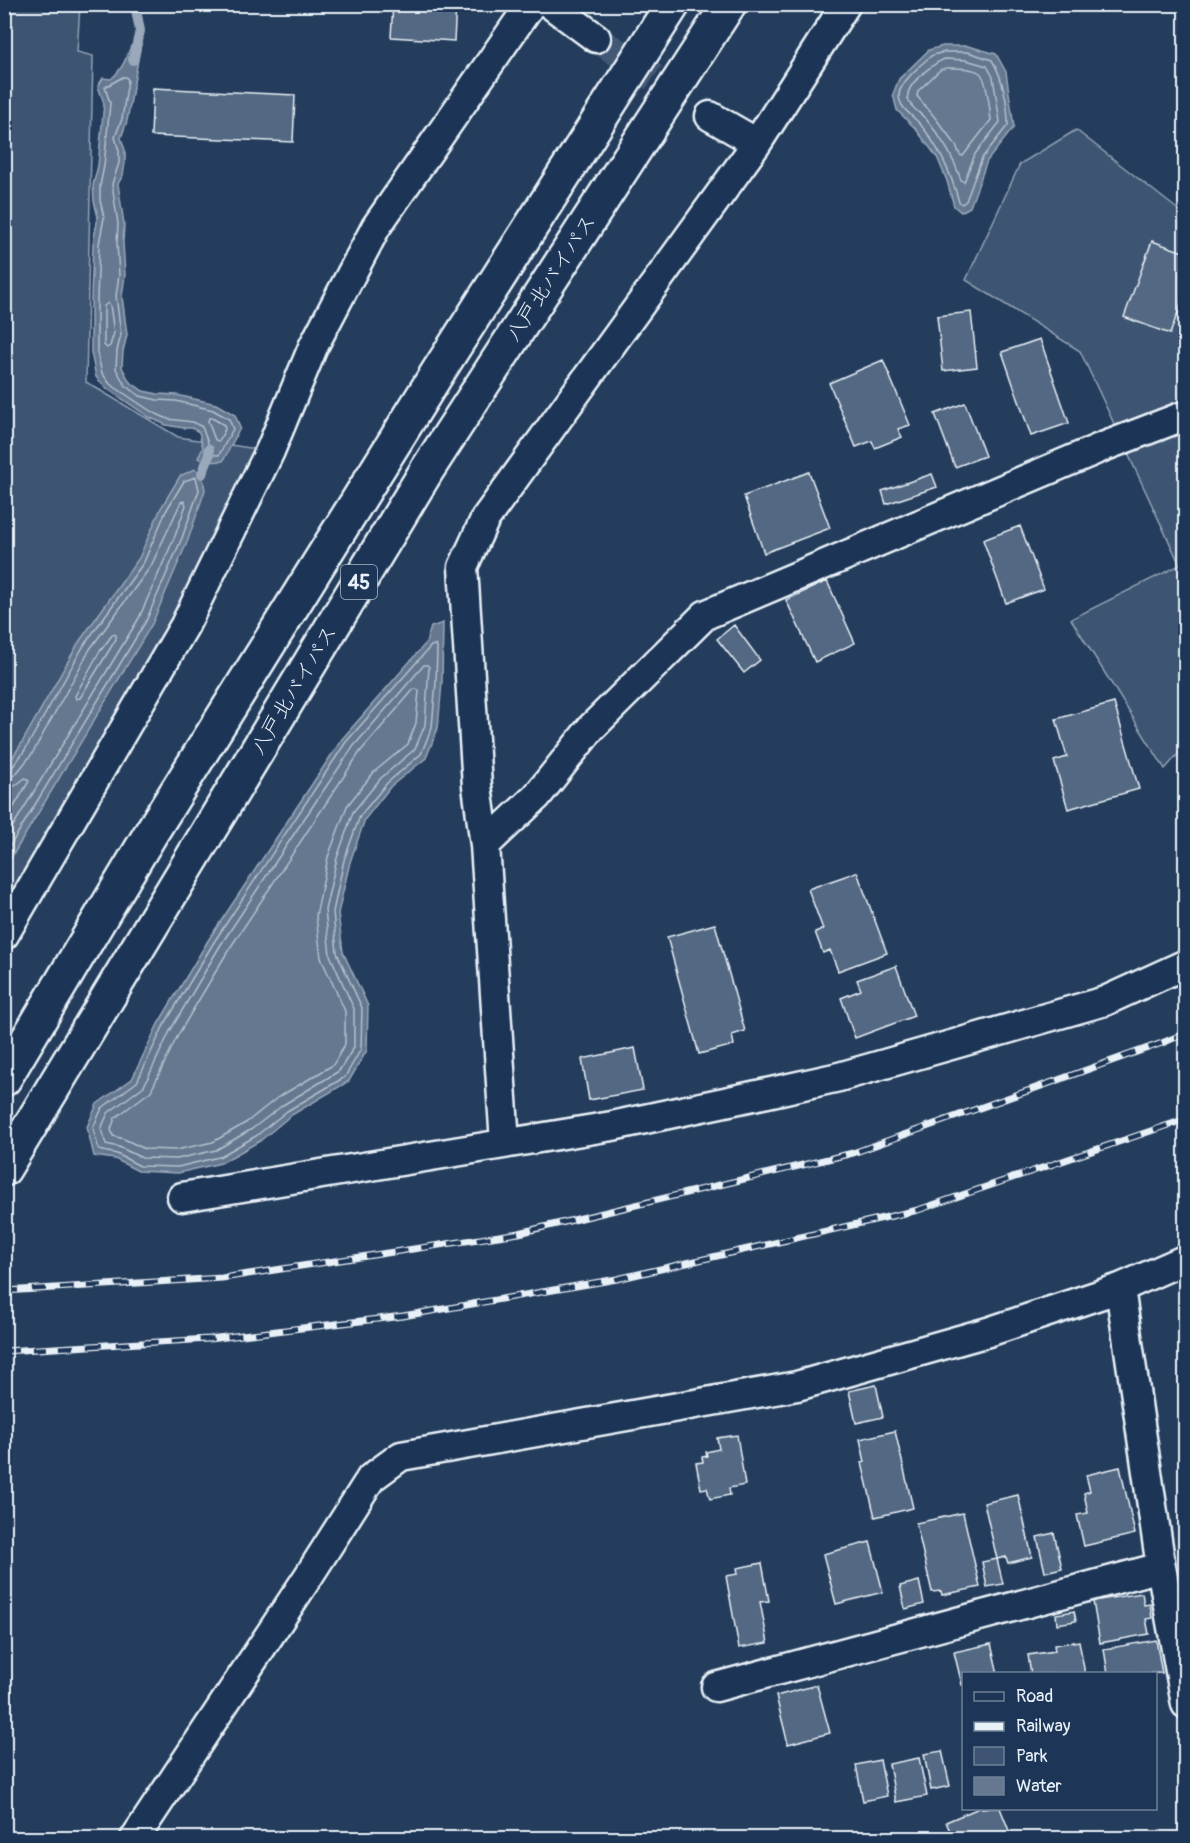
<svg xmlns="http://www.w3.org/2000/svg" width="1190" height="1843" viewBox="0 0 1190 1843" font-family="Pangolin,'Klee One',sans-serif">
<rect width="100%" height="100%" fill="#253d5d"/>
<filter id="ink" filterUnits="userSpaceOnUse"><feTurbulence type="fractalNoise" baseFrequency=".0167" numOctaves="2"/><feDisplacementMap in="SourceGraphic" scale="12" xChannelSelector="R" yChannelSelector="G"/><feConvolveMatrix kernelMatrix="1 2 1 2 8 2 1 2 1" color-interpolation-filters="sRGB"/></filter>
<g filter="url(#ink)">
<path fill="#3e5472" stroke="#93a2b5" stroke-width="1.5" d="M5 5H80L77 52 93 56 86 382 178 437 270 451 5 935Z
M1076 130 1185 215 1186 745 1165 769 1071 619 1180 565 1080 351 966 280 1020 164Z"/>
<path fill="#657890" stroke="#99a8ba" stroke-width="1.5" d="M131 46 140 49 127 121 121 138 125 150V163L123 175 118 184 124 224 123 243 125 275 122 296 127 335 123 351 122 367 129 381 143 391 158 394 177 395 216 404 235 415 240 428 223 461 207 462 198 458 203 448 199 432 192 428H184L166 425 149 417 106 388 96 377 91 352V299L93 243 98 217 94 201 93 185 98 166 104 103 98 86 103 78 111 79C122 70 126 59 131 46Z
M943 46H968L996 54 1006 72 1014 127 987 161 970 207 961 212 954 206 947 181 937 157 915 128 897 110 893 94 899 79 929 50Z
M195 469 202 474 205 490 188 540 152 624 5 868V768L20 746 79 642 139 558 161 508 180 476Z
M443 623 442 682 438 728 426 758 391 786 365 819 350 862 338 913 343 952 368 1006 367 1050 349 1081 290 1116 260 1141 221 1163 178 1173 138 1171 115 1159 94 1156 87 1127 97 1104 132 1079 158 1024 209 939 342 739 426 643 431 627Z"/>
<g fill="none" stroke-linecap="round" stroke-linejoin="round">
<path stroke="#b4c1ce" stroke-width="1.5" d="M944 52H968L992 60C1003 78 1008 104 1008 125L982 158 966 201 962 204 959 202C951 173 940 148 920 124 912 115 899 108 899 95 899 84 922 63 931 56 935 54 940 53 944 52Z
M945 59 966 60 987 66 993 77 1000 122 975 154 964 182 961 180C954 158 941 137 926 119 921 114 913 109 909 102 901 87 933 63 945 59Z
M946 68C956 68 971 67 980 73 987 78 990 111 991 120L963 156 960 155 956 145 933 115 917 96 918 91 940 70Z
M123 77H126L128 80 122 119 115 137 119 151V163L112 184 118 224 117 243 119 275 116 296 121 334 117 351 116 369 125 385 140 396 157 400 176 401 213 410 229 419 233 429 219 455 208 454 209 446 202 427 193 422 168 419 152 412 110 384 102 373 97 352V299L99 244 104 218 100 200V186L104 166 110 103 105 87Z
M108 303 110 305 114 333 110 346 107 348 104 345V306Z
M209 418H212L224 425 225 429 219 441 215 440 208 421Z
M113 634 116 635V639L80 698 76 699 75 696 98 654Z
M435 645 437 648 436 682 432 727 421 754 387 783 360 816 344 860 333 912 337 953 362 1008 361 1049 345 1077 287 1111 256 1136 219 1157 178 1167 140 1166 117 1154 99 1150 93 1128 102 1108 137 1082 163 1027 214 942 346 742 431 646Z
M424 665H427L429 667 425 725 415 749 381 778 353 812 337 858 325 910 330 955 354 1009V1047L339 1071 283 1105 252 1129 216 1150 177 1159 142 1158 119 1147 106 1144 101 1129 108 1113 144 1086 170 1031 220 946 302 822 353 747Z
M414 689H417L419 691 416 723 408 744 374 772 347 806 328 857 316 916 321 958 345 1011V1044L333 1065 277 1098 247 1122 213 1142 176 1150 145 1149 124 1139 113 1136 111 1129 115 1118 151 1091 178 1035 228 951 360 752Z
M4 771 11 769 25 750 84 645 144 562 166 511 184 481 196 477 199 490 182 538 146 621 4 856
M4 778 15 775 32 754 90 649 151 566 181 502 184 501 186 505 175 536 139 618 4 841
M4 787 15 786 25 778 29 781 4 824"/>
<path stroke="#99a8ba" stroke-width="10" d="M133 60 140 31 135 4
M202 474 209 456V449"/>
</g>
<path fill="#536782" stroke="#e8f1f8" stroke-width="1.5" d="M393 4H456L454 41 391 37Z
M153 88 295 95 293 142 151 136Z
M1152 241 1186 253V290L1170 334 1124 317Z
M971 312 977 367 943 371 937 316Z
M1040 339 1069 423 1031 436 1002 352Z
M883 360 910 425 898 429 902 437 875 448 872 441 856 447 829 383Z
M965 403 985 456 955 467 935 414Z
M809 472 830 528 764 553 744 496Z
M932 474 937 487 886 504 882 491Z
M1020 526 1044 589 1006 603 983 540Z
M827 581 855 643 815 662 786 600Z
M734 625 760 660 744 673 717 639Z
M1114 703 1139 789 1068 809 1054 761 1067 757 1056 719Z
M857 872 887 953 838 971 830 950 823 953 815 932 823 929 808 889Z
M715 924 745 1031 732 1035 734 1045 699 1054 667 937Z
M896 966 914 1016 855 1038 841 998 861 990 857 980Z
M635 1048 643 1090 589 1100 582 1059Z
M876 1385 883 1417 856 1423 849 1391Z
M895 1431 913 1508 875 1517 862 1463 865 1462 860 1439Z
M737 1435 745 1485 729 1488 730 1495 710 1499 707 1488 701 1489 696 1463 703 1462 702 1457 707 1456 706 1452 719 1449 717 1438Z
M1120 1467 1135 1534 1084 1546 1077 1515 1088 1513 1084 1493 1090 1491 1086 1475Z
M1018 1495 1032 1557 1008 1563 1006 1557 997 1559 984 1503Z
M963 1513 980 1587 942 1595 941 1591 932 1592 916 1523Z
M1054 1533 1062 1568 1045 1572 1037 1537Z
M870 1542 883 1592 836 1604 823 1554Z
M997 1559 1003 1584 987 1587 982 1562Z
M762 1563 769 1601 760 1602 768 1643 739 1648 726 1576 738 1574 737 1568Z
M919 1581 924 1604 905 1609 900 1586Z
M1142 1593 1144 1605 1150 1604 1152 1618 1146 1619 1149 1634 1100 1643 1093 1601Z
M1074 1611 1076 1621 1057 1624 1056 1614Z
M1156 1640 1162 1673 1108 1674 1104 1649Z
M1079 1641 1085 1674H1031L1028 1655 1055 1651 1054 1645Z
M991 1644 998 1674H964V1684L962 1685 954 1652Z
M817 1685 830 1733 788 1744 776 1696Z
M942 1751 950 1786 931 1790 924 1754Z
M919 1758 927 1796 896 1802 889 1764Z
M880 1760 887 1796 863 1801 856 1765Z
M979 1808H1000L1012 1838H953L946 1822Z"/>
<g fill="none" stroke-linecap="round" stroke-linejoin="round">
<path stroke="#425874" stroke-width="28" stroke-dasharray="28 14" stroke-linecap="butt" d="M596 38 710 116"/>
<defs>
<path id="minor" d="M550 4 596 38
M710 116 757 143
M485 845 537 796 591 728 705 615 1100 448 1186 415
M4 935 185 625 270 451 313 347 376 227 531 4
M505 1143 485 845 477 786 463 567 485 519 757 143 846 4
M182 1197 612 1126 767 1093 839 1077 1105 1001 1186 964
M1120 1288 1161 1567 1186 1704
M716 1687 1161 1567
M135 1838 308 1577 371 1478 401 1456 797 1386 988 1332 1120 1288 1186 1259"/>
<path id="trunk" d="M4 1079 151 833 438 372 673 4
M4 1169 427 470 729 4"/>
</defs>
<use href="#minor" stroke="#e8f1f8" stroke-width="33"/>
<use href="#trunk" stroke="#e8f1f8" stroke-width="38"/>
<use href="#minor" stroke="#1d3557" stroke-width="28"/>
<use href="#trunk" stroke="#1d3557" stroke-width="33"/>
<defs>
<path id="rail" d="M4 1291 222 1278 519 1233 853 1153 1162 1043 1186 1033
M4 1351 209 1339 403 1316 617 1279 918 1210 1186 1119"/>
</defs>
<use href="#rail" stroke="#e8f1f8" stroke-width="7"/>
<use href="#rail" stroke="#1d3557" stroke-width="4.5" stroke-dasharray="14" stroke-linecap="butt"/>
</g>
</g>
<g text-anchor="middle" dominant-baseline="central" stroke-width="6" stroke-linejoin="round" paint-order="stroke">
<rect fill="#1d3557" stroke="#abb9c8" stroke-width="1.5" x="341" y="565" width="36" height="34" rx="4.5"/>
<g font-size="20" font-weight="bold" fill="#e8f1f8">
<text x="359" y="582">45</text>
</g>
<g font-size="21" fill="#e8f1f8" stroke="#1d3557">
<text transform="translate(551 278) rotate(-57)">八戸北バイパス</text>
<text transform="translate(294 690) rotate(-59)">八戸北バイパス</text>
</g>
</g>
<rect width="1190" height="1843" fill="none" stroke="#1d3557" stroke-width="24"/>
<rect x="12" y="12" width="1166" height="1819" fill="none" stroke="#e8f1f8" stroke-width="2" filter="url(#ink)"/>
<rect x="962" y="1672" width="195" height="138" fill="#1d3557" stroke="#6e8097" stroke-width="1.5"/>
<rect x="974" y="1692" width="30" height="9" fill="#1d3557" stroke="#6e8097" stroke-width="1.5"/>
<text x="1016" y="1702" font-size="18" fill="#e8f1f8">Road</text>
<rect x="974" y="1722" width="30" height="9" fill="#e8f1f8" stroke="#6e8097" stroke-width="1.5"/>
<text x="1016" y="1732" font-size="18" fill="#e8f1f8">Railway</text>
<rect x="974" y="1747" width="30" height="18" fill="#3e5472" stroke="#6e8097" stroke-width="1.5"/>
<text x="1016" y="1762" font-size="18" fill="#e8f1f8">Park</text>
<rect x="974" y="1777" width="30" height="18" fill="#657890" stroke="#6e8097" stroke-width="1.5"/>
<text x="1016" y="1792" font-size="18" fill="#e8f1f8">Water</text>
</svg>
